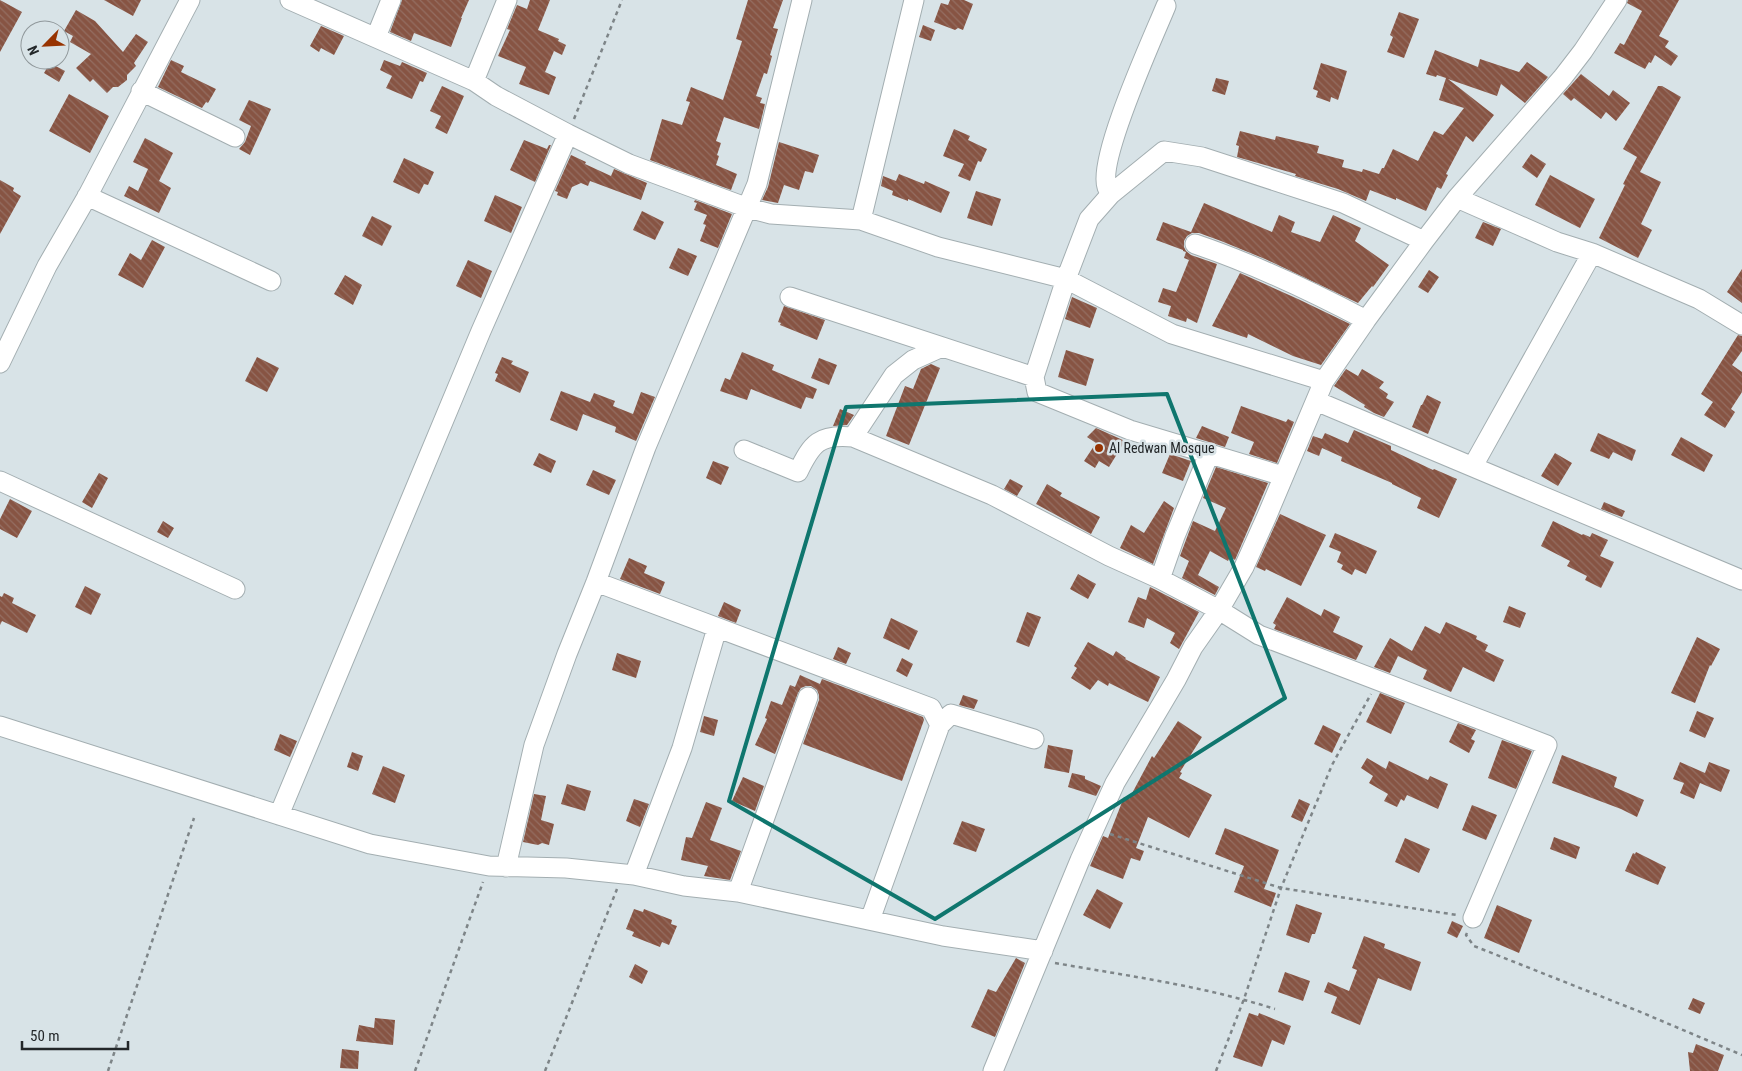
<svg xmlns="http://www.w3.org/2000/svg" width="1742" height="1071" viewBox="0 0 1742 1071" font-family="'Roboto Condensed',sans-serif">
<defs>
<pattern id="building-back-hatch" width="6" height="6" patternUnits="userSpaceOnUse" patternTransform="scale(1.25)"><rect width="6" height="6" fill="#875443"/><path d="M-1 5l2 2M0 0l6 6M5-1l2 2" fill="none" stroke="#946e62"/></pattern>
</defs>
<rect width="100%" height="100%" fill="#d8e3e7"/>
<path fill="url(#building-back-hatch)" d="M0 0 22 12 0 52Z
M104 0H141L133 16Z
M402 0H469L461 18H462L451 47 414 33 411 41 390 32Z
M530 0H550L538 30 559 39 558 41 566 45 562 55 554 51 545 72 556 77 549 95 519 84 526 67 498 56 510 30 507 29 517 5 527 9Z
M748 0H783L773 28 778 29 770 55 772 56 767 74 764 73 756 96 762 98 760 103 765 104 759 129 724 117 716 141 721 143 717 155 719 156 716 165 737 174 731 190 650 160 662 119 682 125 690 102 686 101 691 87 723 100 742 41 736 39Z
M950 0H964L973 4 963 30 958 28 955 30 934 22 941 3 948 5Z
M1628 0H1679L1659 36 1669 41 1665 47 1678 56 1671 66 1655 55 1651 63 1649 62 1645 69 1614 53 1620 43 1624 45 1642 11 1627 3Z
M76 10 95 21 123 52 136 34 148 42 134 63 136 66 127 75V80L118 87H113L107 93 93 79 90 82 76 68 91 54 70 42 73 36 64 31Z
M1399 12 1419 19 1404 58 1387 52 1393 37 1390 35Z
M923 25 935 30 931 41 919 37Z
M321 26 344 36 334 55 321 48 319 52 310 46Z
M1435 50 1478 67 1480 59 1519 72 1527 62 1548 77 1525 103 1501 84 1497 96 1448 79 1494 115 1473 142 1466 136 1446 174 1448 175 1441 189 1437 187 1426 211 1396 198V200L1370 190 1366 201 1338 189 1295 176 1296 174 1237 157 1239 146 1236 145 1240 131 1275 140 1276 136 1319 146 1317 153 1344 160 1342 167 1362 172 1363 169 1379 174 1382 168H1384L1393 149 1418 161 1434 131 1443 135 1464 108 1439 100 1446 78 1437 75 1436 77 1426 74Z
M171 60 184 66 181 72 216 89 208 103 206 102 202 108 158 87Z
M384 60 400 66 402 62 427 73 423 82 420 81 412 99 386 88 392 76 380 70Z
M50 63 65 71 59 82 44 73Z
M1321 63 1347 71 1338 100 1331 97 1330 102 1316 97 1318 91 1313 89Z
M1581 74 1609 96 1613 90 1630 103 1616 121 1606 112 1601 119 1574 98 1571 101 1563 94Z
M1216 78 1229 81 1225 95 1212 91Z
M442 86 464 96 447 134 435 128 441 116 430 111Z
M1658 86H1662L1681 97 1640 172 1661 182 1641 224 1652 230 1638 258 1599 238 1625 185 1623 184 1637 157 1623 149Z
M69 94 109 116 90 153 49 131Z
M249 100 271 109 250 155 239 149 245 142 251 126 239 120Z
M954 129 970 136 968 140 987 149 981 162 978 161 970 181 958 176 964 164 943 156Z
M145 138 173 153 159 181 171 188 159 213 124 196 129 186 138 191 148 169 133 162Z
M524 140 547 149 549 145H551L535 182 510 170Z
M779 142 819 155 813 173 805 171 799 190 784 185 778 203 762 200 768 187Z
M1531 154 1546 164 1537 178 1522 167Z
M571 155 586 162 585 164 611 176 614 169 647 183 641 200 590 181 588 186 581 183 572 187 567 199 557 195 558 192 555 191Z
M404 158 434 172 428 185 424 184 419 194 393 182Z
M899 174 924 184 925 181 950 192 941 213 908 199V201L892 195 893 191 881 186 883 176 896 181Z
M1550 175 1595 199 1580 228 1535 205Z
M0 180 14 188 13 191 21 196 0 234Z
M976 191 1001 199 992 226 967 218Z
M495 195 522 207 511 233 484 221Z
M695 200 732 214 718 248 700 241 706 225 703 224 707 215 694 210 697 203 694 202Z
M1204 203 1272 232 1279 215 1295 222 1291 232 1320 242 1333 215 1361 228 1355 241 1389 265 1373 287 1372 286 1358 303 1265 259 1221 241 1199 233H1192L1187 236 1184 241V247L1186 251 1191 255 1217 264 1197 323 1187 318 1186 322 1168 316 1171 306 1158 302 1163 288 1176 292 1189 260 1184 258 1186 252 1183 251V250L1156 240 1163 222 1191 232Z
M642 211 664 222 655 240 633 230Z
M372 216 392 226 382 246 362 236Z
M1483 222 1501 229 1493 246 1475 238Z
M152 240 165 247 143 288 118 275 130 253 141 260Z
M678 248 697 256 688 276 669 268Z
M468 260 492 271 481 298 456 286Z
M1742 269V303L1727 292Z
M1429 270 1439 277 1428 293 1418 287Z
M1240 273 1298 299 1350 324 1321 365 1293 356 1248 334 1247 338 1212 326Z
M345 275 362 285 353 305 334 294Z
M1072 297 1097 308 1090 328 1065 319Z
M784 306 825 320 817 340 780 325 781 323 778 322Z
M1738 335 1742 336V351L1732 365 1742 372V392L1731 409 1735 412 1725 428 1704 415 1713 402 1701 394Z
M1066 350 1094 359 1086 386 1058 377Z
M742 352 774 365 772 370 817 389 813 399 806 397 801 409 751 389 747 400 720 391 725 378 730 380Z
M257 357 279 368 267 392 245 381Z
M502 357 513 361 511 364 529 372 520 393 495 381 498 374 495 373Z
M819 358 837 365 829 385 811 378Z
M931 364 940 368 909 445 886 436 905 386 913 389 921 369Z
M1346 369 1358 376 1362 369 1384 382 1379 388 1388 394 1386 398 1394 402 1384 417 1374 413 1364 407 1365 405 1334 386Z
M561 391 590 402 594 393 615 401 613 406 633 414 641 392 655 397 636 441 615 432 616 427 583 414 577 431 550 420Z
M1427 395 1441 402 1428 434 1412 427 1421 405H1422Z
M1241 406 1286 422 1288 419 1294 422 1277 463 1249 454 1254 442 1231 433Z
M840 409 854 415 847 425 833 426Z
M1202 426 1229 437 1225 447 1196 438Z
M1096 428 1125 441 1109 467 1099 461 1095 468 1084 461 1096 443 1087 437Z
M1354 430 1391 446V450L1433 470 1434 469 1457 479 1439 518 1417 508 1421 498 1392 484V483L1341 461 1342 457 1322 448 1319 456 1307 451 1313 436 1322 439 1325 433 1348 443Z
M1598 433 1636 450 1632 461 1613 452 1609 459 1590 451Z
M1681 437 1713 455 1704 472 1671 455Z
M539 453 556 461 551 473 533 465Z
M1555 453 1572 463 1558 486 1541 476Z
M1170 454 1191 461 1183 481 1162 473Z
M713 461 729 467 721 485 706 478Z
M1216 467 1268 483 1235 560 1230 557 1228 561 1210 551 1198 575 1219 587 1215 595 1182 578 1189 561 1180 556 1193 521 1215 531 1226 508 1203 498Z
M593 470 616 480 609 495 586 485Z
M99 473 108 478 92 508 82 502Z
M1010 479 1023 486 1017 496 1004 489Z
M1047 484 1062 493 1060 496 1100 517 1091 534 1036 504Z
M10 499 32 511 17 538 0 529V519Z
M1164 501 1174 508 1153 564 1120 548 1131 525 1144 533Z
M1604 502 1625 511 1622 517 1601 509Z
M1280 514 1326 535 1301 586 1266 569 1265 571 1256 567Z
M163 521 174 528 168 538 157 532Z
M1553 521 1582 535 1583 534 1590 537 1592 533 1608 540 1600 556 1614 562 1601 588 1585 580 1587 576 1567 566 1570 561 1541 546Z
M1335 533 1377 551 1366 574 1355 569 1352 575 1341 569 1343 565 1337 562 1341 552 1329 547Z
M629 558 647 566 644 573 665 582 660 594 620 579Z
M1078 574 1096 584 1088 599 1070 589Z
M85 586 101 594 91 615 75 607Z
M1150 587 1199 612 1179 649 1170 643 1175 633 1147 618 1144 628 1128 622 1138 597 1146 600Z
M4 593 14 598 12 603 36 615 27 633 2 621 0 625V596L2 597Z
M1287 597 1321 616 1324 609 1340 617 1333 632 1363 646 1356 660 1274 629 1276 625 1273 623Z
M724 602 741 610 736 623 718 616Z
M1509 606 1526 613 1520 628 1503 622Z
M1027 612 1041 617 1029 647 1016 642Z
M891 618 918 631 909 650 883 638Z
M1446 622 1477 636 1476 639 1488 645 1485 651 1504 660 1494 682 1463 667 1451 692 1423 679 1427 670 1398 656 1390 673 1374 667 1390 638 1412 651 1425 626 1440 634Z
M1697 637 1720 649 1711 666 1710 665 1695 703 1671 693Z
M1088 642 1113 656 1116 651 1126 658 1125 659 1160 677 1148 702 1109 683 1108 686 1098 680 1090 690 1071 678 1077 668 1074 666Z
M838 647 851 653 846 664 833 659Z
M617 653 641 661 636 678 612 670Z
M902 658 913 664 907 677 896 671Z
M800 675 820 684 822 679 923 717 924 720 902 781 803 744 819 700V695L817 690 811 686H806L801 688 798 693 775 754 755 745 767 719 765 718 771 701 782 705 790 685 795 687Z
M1380 693 1405 703 1391 734 1366 722Z
M963 695 978 700 974 709 959 705Z
M1697 711 1714 718 1705 738 1689 731Z
M704 716 718 720 714 736 700 732Z
M1178 721 1202 737 1180 772 1182 773 1179 778 1212 795 1189 838 1148 817 1136 848 1144 851 1140 861 1131 858 1123 879 1090 866 1103 836 1108 838 1124 797 1129 799 1152 756 1154 758Z
M1458 723 1476 730 1471 739 1475 741 1469 753 1449 742Z
M1323 725 1341 734 1332 753 1314 744Z
M280 734 297 741 290 757 274 750Z
M1502 740 1532 751 1516 789 1488 778Z
M1048 745 1073 750 1069 773 1044 768Z
M352 752 363 756 358 771 347 767Z
M1562 755 1617 777 1614 787 1644 800 1637 817 1621 809 1552 783Z
M1367 758 1386 769 1389 761 1428 780 1430 776 1448 784 1438 809 1407 795 1404 801 1401 799 1397 807 1384 801 1388 794 1369 783 1373 776 1361 768Z
M1680 762 1705 773 1709 762 1730 770 1721 792 1700 783 1694 799 1680 793 1684 783 1673 779Z
M383 766 405 775 395 803 372 794Z
M1072 773 1085 776V779L1101 786 1096 796 1068 787Z
M743 777 764 786 755 811 732 801Z
M567 784 591 791 585 811 561 804Z
M534 794 546 796 541 820 554 824 549 845 542 843 538 845 523 842Z
M634 799 649 804 640 827 626 821Z
M1299 799 1310 804 1302 822 1291 817Z
M706 802 722 808 710 840 741 851 730 880 704 876 708 866 681 860 686 837 692 838Z
M1472 805 1497 815 1486 840 1462 830Z
M962 821 985 829 976 852 953 844Z
M1225 828 1279 850 1264 889 1276 893 1271 907 1234 892 1244 866 1215 854Z
M1554 837 1580 847 1576 859 1550 849Z
M1405 838 1430 849 1419 873 1395 862Z
M1636 852 1666 867 1658 885 1625 871 1633 853 1635 854Z
M1097 889 1123 903 1110 929 1083 915Z
M1296 904 1322 913 1315 934H1312L1309 943 1286 935Z
M1497 905 1532 920 1519 953 1484 938Z
M634 909 643 912 644 909 672 920 671 924 677 926 669 945 662 942 660 947 632 936 634 932 626 929Z
M1452 921 1463 926 1457 938 1447 933Z
M1364 936 1385 944 1384 948 1421 962 1411 991 1378 978 1360 1025 1331 1013 1337 997 1324 992 1328 982 1349 991 1357 970 1352 968Z
M1016 958 1025 963 995 1037 971 1027 988 989 996 992Z
M635 964 648 971 642 984 629 977Z
M1285 972 1310 981 1303 1001 1278 992Z
M1693 998 1705 1003 1700 1014 1688 1009Z
M1249 1013 1258 1016 1259 1013 1291 1026 1284 1045 1272 1040 1262 1067 1233 1057Z
M375 1018 395 1020 393 1045 356 1041 359 1025 374 1028Z
M1696 1044 1724 1055 1718 1071H1690L1688 1052 1693 1053Z
M342 1049 359 1051 358 1069 340 1068Z"/>
<g fill="none" stroke-linecap="round" stroke-linejoin="round">
<defs>
<path id="minor" d="M290 0 474 81 496 96 568 134 629 164 748 208 771 214 861 220 938 247 1066 279 1172 334 1324 381
M1166 6C1153 38 1097 159 1107 187 1108 190 1110 192 1111 194L1089 219 1066 279 1034 377 1037 392 1130 430 1283 476
M376 37 391 0
M474 81 507 0
M141 91 235 137
M1111 194 1164 151 1202 157 1343 203 1424 241
M87 196 271 281
M1457 198 1557 242 1592 253
M861 220 914 0
M1195 244C1254 264 1311 291 1366 320
M790 297 1034 377
M0 363 47 266 88 195 190 0
M1316 401 1742 580
M853 437 894 375 913 360 942 347
M744 450 798 472C812 443 819 434 853 437L992 495 1109 556 1160 579 1219 610 1259 635 1547 745 1473 918
M1473 466 1592 253 1699 299 1742 325
M0 481 235 589
M1160 579 1175 536 1209 454
M596 582 931 708 940 725
M0 726 370 844 489 866 566 868 634 875 684 886 738 892 943 936 1043 951
M279 815 481 331 568 134
M506 867 534 745 567 654 596 582 646 447 757 184 802 0
M634 875 682 748 717 628
M738 892 808 697
M870 920 940 725 951 714 1034 739
M993 1071 1080 860 1115 783 1176 680 1193 647 1219 610 1244 567 1266 518 1324 381 1366 320 1424 241 1457 198 1563 77 1583 51 1617 0"/>
</defs>
<use href="#minor" stroke="#a3aeb1" stroke-width="21"/>
<path stroke="#7e8588" stroke-width="2.5" stroke-dasharray="4 4" stroke-linecap="butt" d="M574 119 622 0
M1110 834 1281 888 1457 915
M1467 933 1466 935 1474 946 1643 1013 1742 1055
M1055 963C1129 976 1203 986 1275 1009
M108 1071 194 818
M415 1071 483 882
M545 1071 617 889
M1216 1071 1244 999 1281 888 1332 765 1371 694"/>
<use href="#minor" stroke="#fff" stroke-width="19"/>
</g>
<path fill="none" stroke="#0f766e" stroke-width="4" stroke-linejoin="round" d="M1167 394 1285 698 935 919 729 801 846 407Z"/>
<circle fill="#973301" stroke="#d8e3e7" stroke-width="2" cx="1099" cy="448" r="5"/>
<g text-anchor="middle" dominant-baseline="central" stroke-width="5" stroke-linejoin="round" paint-order="stroke">
<g font-size="14" fill="#232729" stroke="#d8e3e7" text-anchor="start">
<text x="1109" y="448">Al Redwan Mosque</text>
</g>
</g>
<g transform="translate(45 45) rotate(246)"><circle r="24" fill="#d8e3e7" stroke="#90989b"/>
<path d="M0-4L9 19L0 12L-9 19Z" fill="#973301"/>
<text y="-8" font-size="14" font-weight="bold" text-anchor="middle" fill="#232729">N</text>
</g>
<path d="M22 1041v8h106v-8" fill="none" stroke="#232729" stroke-width="2.5"/>
<text x="30" y="1041" font-size="15" fill="#232729" stroke="#d8e3e7" stroke-width="4" paint-order="stroke">50 m</text>
</svg>
